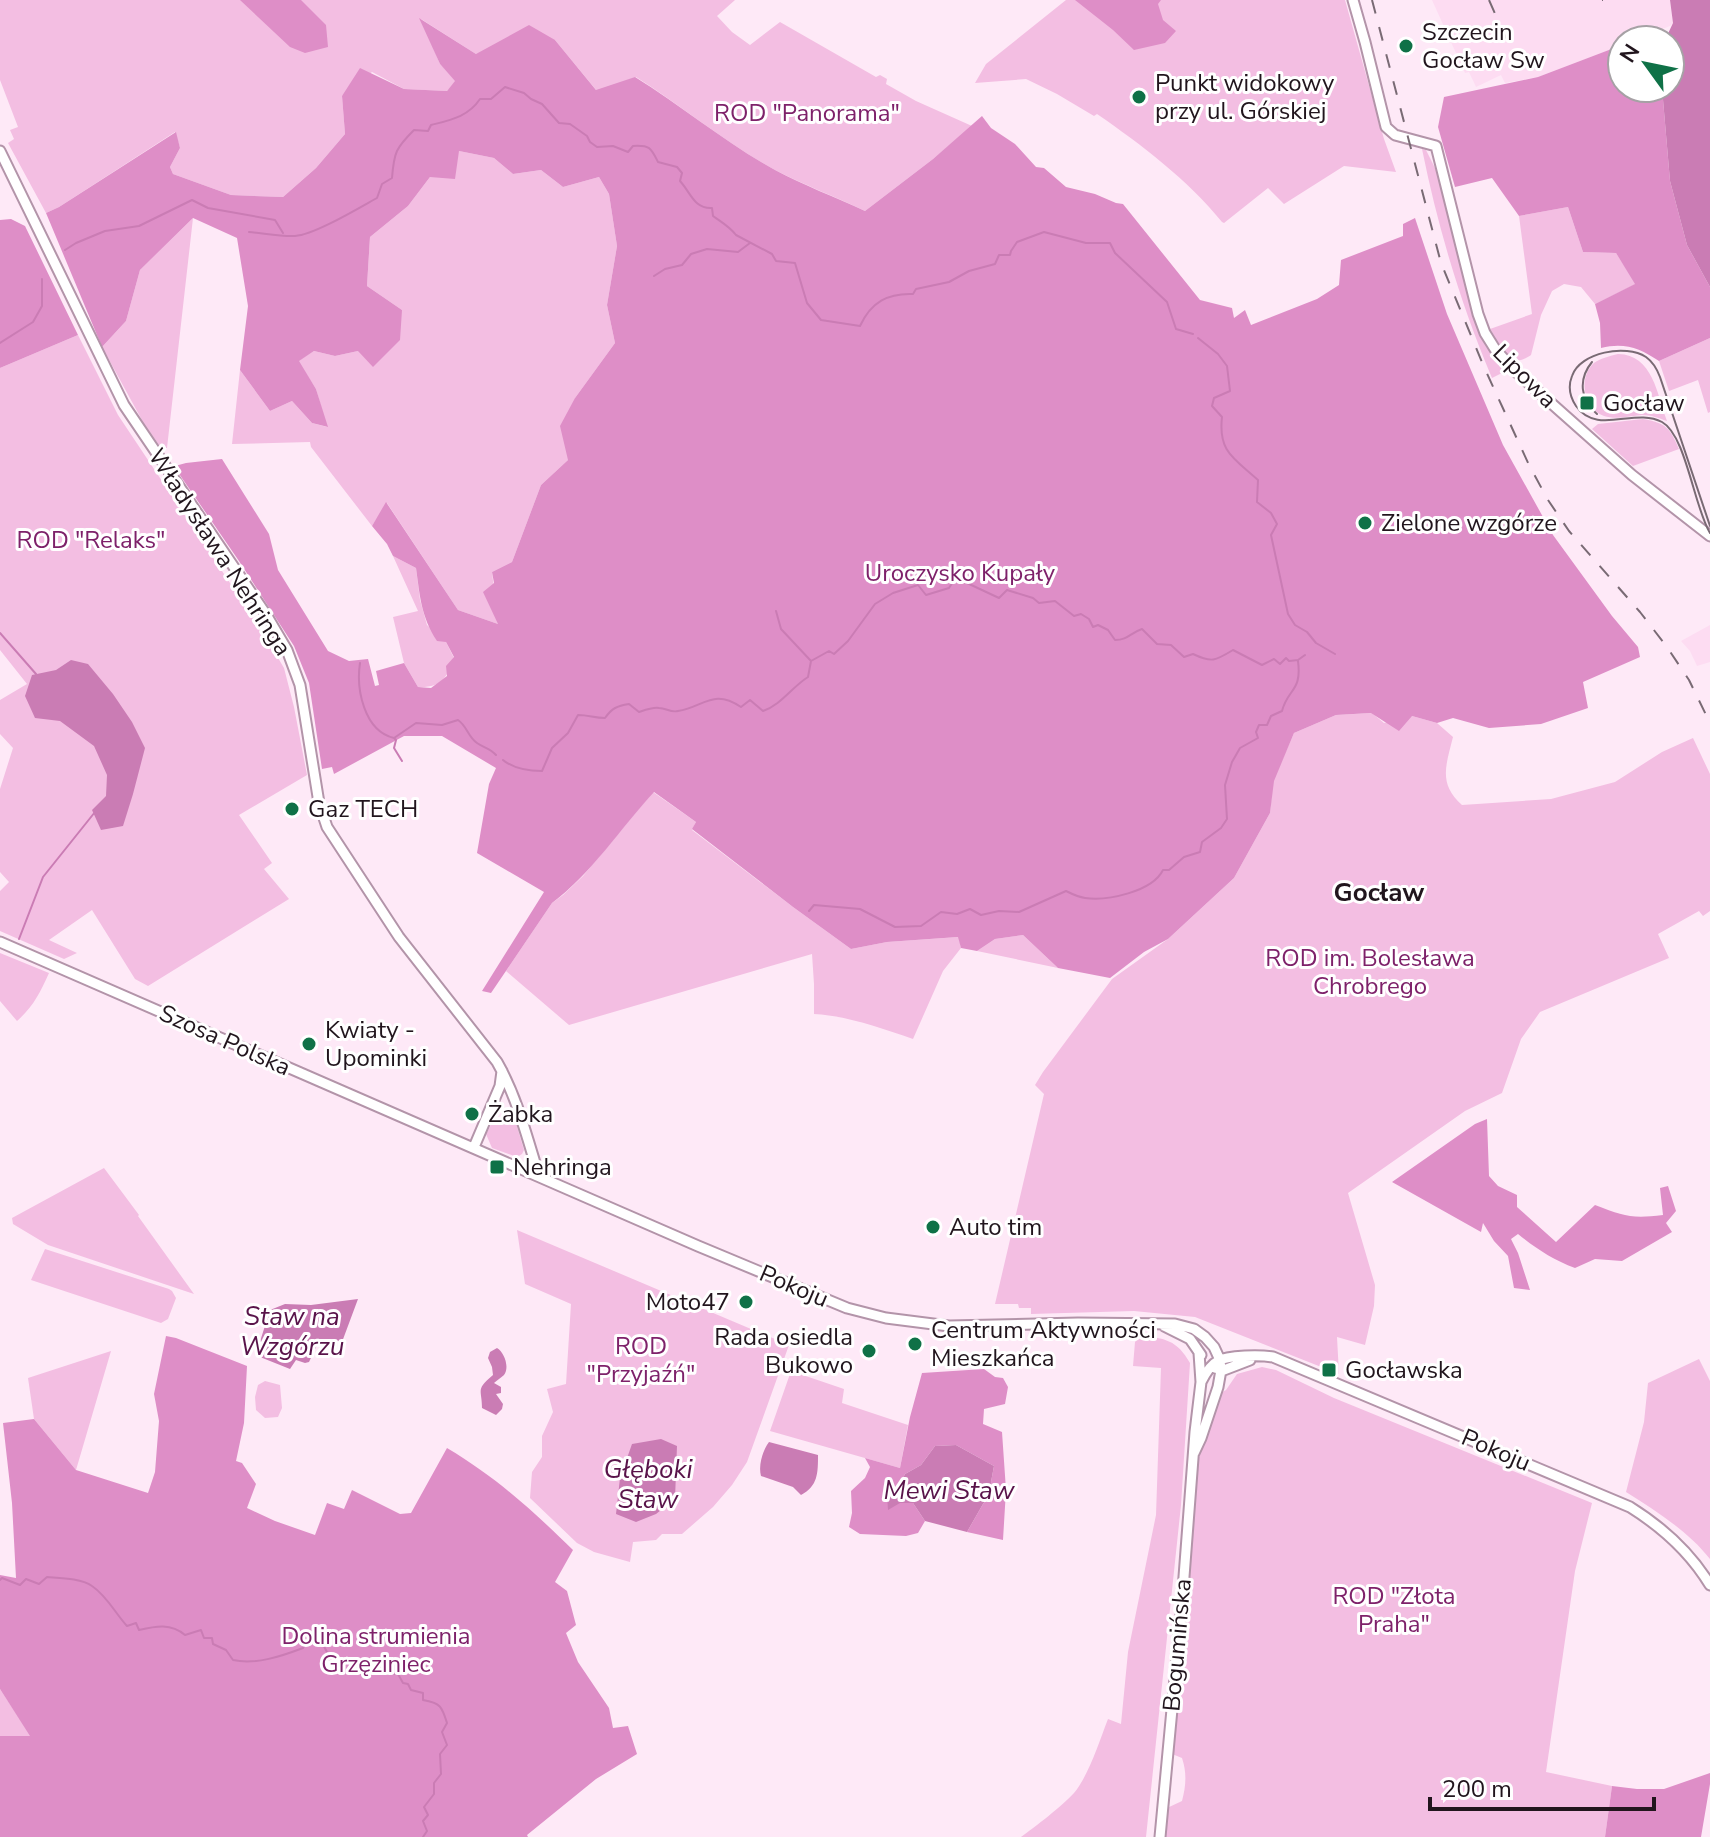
<svg xmlns="http://www.w3.org/2000/svg" width="1710" height="1837" viewBox="0 0 1710 1837" font-family="'Nunito Sans',sans-serif">
<rect width="100%" height="100%" fill="#fee9f7"/>
<path fill="#fddcf2" d="M1432 0H1670L1673 23 1670 26 1634 40H1622V45L1538 77 1505 83 1501 75 1476 87 1469 72 1465 73Z
M1710 625V662L1697 666 1690 651 1681 641Z"/>
<path fill="#f3bee2" d="M0 0H735L717 16 732 32 750 45 780 22 876 77 880 75 887 79 886 84 916 101 972 126 933 159 865 211C836 197 804 185 775 170 726 143 683 107 636 77L597 91 555 40 476 54 421 19 440 64 456 81 447 91 404 89 372 72 342 96 345 134 316 168 283 197 231 195 173 174 170 167 180 148 175 132 59 207 46 213 8 143 14 139 10 130 18 127 0 80Z
M1066 0H1345L1384 139 1396 172 1344 166 1284 204 1268 188 1224 223 1222 222C1188 180 1142 145 1097 114L1094 116 1057 94 1026 79 975 83 986 64Z
M1422 149 1426 150 1437 172 1478 330 1485 345 1504 372 1492 378C1461 305 1438 228 1422 149Z
M459 151 494 158 513 174 541 170 563 187 599 177 609 194 617 246 607 305 615 343 575 398 568 460 541 485 512 562 492 572 498 624 458 610 387 503 372 526 311 447 310 442 232 444 240 370 270 411 292 401 312 423 327 427 316 389 298 361 314 351 335 356 358 351 402 310 367 286 370 237 408 206 430 177Z
M1568 207 1583 252 1616 253 1636 284 1595 304 1581 287 1564 284 1552 291 1541 315 1531 355C1528 357 1522 361 1518 360 1506 359 1496 338 1490 329L1532 314 1519 216Z
M193 218 167 448H161L143 422 102 347 126 321 140 270Z
M78 335 118 415 262 631 284 668 294 707 307 775 239 815 272 863 264 869 289 899 148 986 135 979 92 910 49 940 77 953 64 959 0 931V891L9 882 0 872V789L13 748 0 734V700L27 684 0 650V368Z
M1710 338V412L1708 413 1698 380 1669 391 1659 361Z
M1618 354C1653 355 1657 394 1667 421 1658 418 1652 415 1642 415 1630 416 1616 420 1604 416 1583 409 1578 377 1594 363 1601 358 1610 356 1618 354Z
M1643 419C1666 423 1670 428 1679 449L1633 466 1592 429 1598 424Z
M393 556 416 568 420 600 427 625 446 642 454 658C447 678 441 688 418 687L404 663 393 617 418 611Z
M1372 713 1384 723 1412 716 1437 723 1453 737C1446 765 1438 784 1462 805L1551 799 1615 782 1662 752 1693 738 1710 774V911L1703 916 1699 911 1658 934 1669 958 1540 1012 1521 1039 1502 1093 1465 1111 1348 1193 1375 1285 1374 1306 1365 1345 1337 1337 1339 1374 1195 1317 1134 1311 1031 1314V1308H1019L1018 1304H995L1044 1094 1035 1085 1043 1072 1112 979 1168 939 1234 878 1270 813 1273 781 1294 733 1336 715Z
M653 792 696 822 692 830 793 907 851 949 887 942 959 937 961 948 943 971 913 1039C881 1028 848 1016 814 1014V984L812 954 569 1025 506 971 552 903 563 895 583 876Z
M1023 935 1058 968 977 951 995 939Z
M0 953 49 973C40 993 33 1007 17 1021L0 1001Z
M510 1119 516 1123 524 1150 522 1154 517 1157 492 1148 486 1134 492 1123Z
M104 1168 139 1215 138 1216 194 1294 48 1245 13 1224 12 1218Z
M517 1230 789 1345 747 1462 732 1485 713 1507 682 1534H662L656 1540 633 1542 630 1562 594 1552 577 1543 530 1498 532 1472 542 1457V1436L553 1412 547 1389 566 1384 571 1304 525 1284Z
M45 1249 169 1289 172 1291 176 1298 168 1319 161 1323 31 1280Z
M1140 1336C1165 1338 1177 1340 1190 1363L1181 1505 1146 1837H1021C1035 1827 1062 1806 1074 1793 1089 1775 1099 1742 1108 1719L1121 1724 1128 1652 1156 1515 1161 1368 1133 1366 1135 1342Z
M111 1351 76 1470 34 1419 28 1378Z
M1699 1359 1710 1381V1559C1688 1531 1656 1511 1626 1492L1644 1422 1648 1383Z
M1262 1367 1276 1370 1334 1398 1592 1503 1575 1571 1546 1772 1612 1786 1605 1837H1164L1167 1808 1182 1801C1186 1786 1187 1773 1182 1758L1172 1754 1197 1464 1219 1394 1226 1390 1237 1374Z
M791 1371 844 1389 842 1403 908 1425 900 1468 770 1431Z
M265 1381 280 1385 282 1408 278 1417 265 1418 256 1410 255 1397 258 1385Z
M0 1689 31 1736H0Z"/>
<path fill="#de8ec7" d="M240 0H301L326 25 328 47 305 53 290 47Z
M1075 0H1161L1158 4 1163 20 1176 31 1165 43 1134 50 1113 30Z
M419 18 476 54 529 25 555 40 596 90 635 77C683 107 726 143 775 170 803 185 835 197 865 211L933 159 982 116 991 128 1015 144 1036 167 1044 168 1066 187 1095 194 1116 203 1123 204 1200 300 1232 308 1234 318 1245 310 1251 325 1317 299 1339 285 1341 260 1403 236V224L1415 218 1447 314 1503 445 1553 535 1612 616 1638 647 1640 657 1583 682 1588 708 1541 724 1489 728 1453 718 1437 723 1412 716 1399 731 1371 713 1336 715 1294 733 1274 781 1270 813 1234 878 1168 939 1144 952 1110 978 1058 968 1023 935 995 939 977 951 961 948 958 937 887 942 851 949 793 907 692 829 696 822 654 792C620 829 592 873 552 903L491 993 482 991 544 892 477 853 489 784 496 768 442 736H404L334 774 332 767 322 769 309 683 294 646 239 561 175 468V466L186 463 222 459 269 534 278 570 328 651 349 661 368 659 375 686 379 685 376 671 404 663 418 687 431 688 447 676 446 666 454 657 446 642 437 641C421 616 420 597 416 568L393 556 387 544 372 526 386 502 458 610 498 624 483 592 494 583 492 572 512 562 541 485 568 460 560 426 575 398 615 343 607 305 617 246 609 194 599 177 563 187 541 170 513 174 494 158 459 151 455 179 430 177 408 206 370 237 367 286 402 310 400 340 373 367 358 351 335 356 314 351 299 361 316 389 328 427 312 423 292 401 270 411 240 370 248 306 237 238 193 218 140 270 126 321 102 347 46 213 59 207 176 132 180 148 170 167 173 174 231 195 283 197 316 168 345 134 342 96 360 68 404 89 447 91 455 81 440 64Z
M1622 45V88H1662L1670 181 1687 245 1710 287V338L1659 361C1640 348 1624 342 1601 348L1600 323 1595 304 1635 284 1616 253 1583 252 1568 207 1519 216 1492 178 1455 187 1438 127 1444 97 1538 77Z
M11 219 25 226 78 335 0 368V220Z
M1487 1119 1489 1176 1498 1186 1517 1195V1207L1556 1242 1595 1205C1624 1216 1631 1219 1663 1215L1660 1188 1668 1186 1676 1211 1666 1223 1672 1232 1622 1261 1595 1259 1575 1268C1553 1260 1535 1248 1518 1234L1511 1239 1518 1253 1530 1290 1514 1288 1508 1256 1494 1241 1483 1223 1481 1232 1392 1182 1475 1124Z
M166 1336 176 1338 247 1366 244 1423 236 1461 242 1463 256 1484 247 1508 275 1521 315 1535 327 1503 344 1509 352 1490 400 1514 411 1513 447 1448C497 1478 531 1509 573 1550L555 1582 567 1591 576 1625 566 1633 578 1662 609 1708 613 1728 628 1726 637 1754 596 1779 527 1835 528 1837H0V1736H30L0 1689V1575L16 1578 12 1503 3 1423 34 1419 76 1470 148 1493 155 1472 159 1421 154 1394Z
M984 1369 995 1377 1003 1378 1008 1387 1005 1404 984 1409 983 1424 1002 1432 1006 1490 1003 1540 967 1532 983 1504 994 1491 991 1482 994 1466 956 1445 935 1446 921 1465 905 1474 901 1482 887 1494 900 1503H913L925 1521 918 1533 906 1536 860 1534 849 1527 852 1513 851 1491 865 1478 870 1467 865 1458 900 1468 910 1417 922 1373Z
M1710 1773V1784L1701 1837H1605L1612 1786 1637 1789H1664Z"/>
<path fill="#ca7cb4" d="M1670 0H1710V287L1687 245 1670 181 1662 88H1670V40H1665L1673 23Z
M71 660 88 664 113 694 132 722 145 748 133 794 123 826 101 830 92 810 106 796 107 775 94 746 60 721 35 718 25 696 32 675 56 670Z
M358 1299 342 1342 331 1339H320L309 1362 305 1363 296 1360 290 1369 260 1357 257 1351 270 1310 285 1304 311 1305Z
M497 1348C504 1352 510 1367 504 1375 501 1378 497 1380 494 1383L501 1387V1393L496 1394 503 1404 502 1409 496 1415 482 1408C482 1389 475 1390 493 1375L492 1367 488 1358 490 1352Z
M661 1439 677 1446 675 1499 656 1514 636 1522 616 1514 620 1478 632 1444Z
M769 1442 818 1455C818 1473 818 1486 801 1495L793 1487 761 1476C758 1465 763 1450 769 1442Z
M956 1445 994 1466 991 1482 994 1491 983 1504 967 1532 925 1521 913 1503H900L888 1510 887 1494 901 1482 905 1474 921 1465 935 1446Z"/>
<g fill="none" stroke-linecap="round" stroke-linejoin="round">
<path stroke="#ca7cb4" stroke-width="2" d="M249 232C262 233 283 237 295 236 314 235 359 208 377 198L382 184 392 178C394 152 396 148 414 130L428 131 431 125C450 120 468 117 480 99H491L505 87 524 93 531 99 542 104 559 123 570 124 587 136 590 142 597 147 613 146 628 152 633 146C650 145 651 148 658 162L677 167 682 173 680 181C691 193 694 209 712 208L713 216C721 222 729 226 736 235L772 254 776 261 795 263 807 303 821 320 860 326C871 302 888 293 913 294L916 289 949 282 969 271 995 264 999 255H1010L1011 251 1017 242 1044 232 1086 243H1110L1115 253 1167 302 1176 329 1193 334
M65 250 76 243 105 231 139 226 192 200 208 208 275 220 283 233
M654 276 665 269 682 265 691 254 707 249 738 252 750 243
M1198 338 1218 354 1227 366 1230 391 1214 398 1212 406 1222 417C1218 452 1234 458 1258 480L1257 502 1271 513 1277 524 1271 535 1288 614 1295 625 1307 632 1316 643 1335 654
M0 343 33 322 42 306V279
M776 611 781 629 811 661
M0 633 36 674
M360 663C356 689 364 731 394 738
M503 760C514 769 528 771 542 771L552 748 568 733 578 715C589 715 594 718 605 718 612 708 617 706 629 704L639 712C645 710 653 707 659 708 666 708 671 713 678 711 704 707 713 688 741 707L750 700 763 711C781 705 792 687 808 677L811 661 829 651 834 654 848 641 875 604 893 593 918 585 926 595 949 588 954 580 967 583 999 598 1007 590 1033 598 1039 603 1055 601 1074 616 1081 614 1089 619 1093 627 1098 625 1108 630 1115 640C1128 640 1130 633 1142 629L1157 644 1171 645 1184 657 1193 654C1212 663 1215 661 1233 650L1262 665 1274 659 1280 664 1286 658 1289 661 1298 660 1305 655
M402 761 394 748 396 740 394 738 416 723 442 725 458 720C467 726 468 737 477 743 484 748 490 748 496 755
M809 911 814 905 860 909 895 927 921 926 941 912 957 914 970 909 981 915 999 911 1019 912 1066 891C1072 894 1078 897 1085 898 1107 901 1152 892 1163 870H1169L1184 857 1200 852 1202 842 1221 828 1227 819 1225 785 1232 762 1240 748 1258 738 1256 732 1259 725H1267L1271 716 1282 711C1288 688 1302 692 1298 661
M19 939 43 877 95 812
M0 1580 2 1578 20 1585 26 1579 39 1584 47 1577C60 1578 81 1578 92 1586 107 1596 115 1613 127 1626L136 1623 139 1630C156 1626 171 1623 185 1635L201 1630 204 1638H212L213 1644 226 1650 233 1660C256 1665 282 1656 303 1648L308 1638 321 1641 327 1652 339 1660 350 1659 363 1668 374 1666 383 1671 384 1674H398L403 1683 408 1684 411 1690 423 1693V1700C441 1703 442 1707 447 1723L442 1732 447 1745 440 1754 441 1774 434 1783V1794L424 1807 428 1815 423 1821 427 1831 423 1837"/>
<defs>
<path id="secondary" d="M1353 0 1365 42 1386 127 1395 135 1436 146 1478 314 1485 333 1495 349 1515 371 1632 475 1710 536
M0 151 124 405 267 616 287 650 300 685 319 803 327 827 399 937 497 1062C517 1097 527 1137 539 1176
M0 942 698 1246 847 1308 886 1318 949 1326 1078 1323 1175 1324 1194 1329 1205 1337 1214 1347 1220 1360 1221 1370 1218 1387 1201 1438 1194 1453
M474 1147 500 1086 502 1071
M1164 1326 1190 1339 1201 1355
M1215 1368 1224 1370 1250 1360
M1201 1382C1205 1374 1210 1365 1218 1361 1228 1355 1261 1355 1273 1357L1630 1507C1662 1527 1690 1552 1710 1585
M1160 1837 1182 1603 1195 1432 1201 1382 1199 1353"/>
</defs>
<use href="#secondary" stroke="#b394a9" stroke-width="13"/>
<use href="#secondary" stroke="#fff" stroke-width="9"/>
<path stroke="#796a74" stroke-width="2" d="M1592 362C1578 379 1580 400 1597 414
M1710 526 1660 377C1657 369 1653 362 1646 357 1626 344 1580 352 1572 376 1568 386 1570 397 1576 406 1597 436 1635 407 1662 422 1686 435 1694 507 1710 533"/>
<path stroke="#796a74" stroke-width="2" stroke-dasharray="14 14" stroke-linecap="butt" d="M1372 0 1441 263 1484 367 1529 465 1548 500 1569 531 1640 612 1667 647 1689 680 1710 723
M1489 0 1517 63
M1602 0H1603"/>
</g>
<g fill="#0f7147" stroke="#fff" stroke-width="3">
<circle cx="1406" cy="46" r="8"/>
<circle cx="1139" cy="97" r="8"/>
<rect x="1579" y="395" width="16" height="16" rx="4"/>
<circle cx="1365" cy="523" r="8"/>
<circle cx="292" cy="809" r="8"/>
<circle cx="309" cy="1044" r="8"/>
<circle cx="472" cy="1114" r="8"/>
<rect x="489" y="1159" width="16" height="16" rx="4"/>
<circle cx="933" cy="1227" r="8"/>
<circle cx="746" cy="1302" r="8"/>
<circle cx="915" cy="1344" r="8"/>
<circle cx="869" cy="1351" r="8"/>
<rect x="1321" y="1362" width="16" height="16" rx="4"/>
</g>
<g text-anchor="middle" dominant-baseline="central" stroke-width="6" stroke-linejoin="round" paint-order="stroke">
<g font-size="24" fill="#21151d" stroke="#fff" text-anchor="start">
<text x="1422" y="32">Szczecin<tspan x="1422" dy="28">Gocław Sw</tspan></text>
<text x="1155" y="83">Punkt widokowy<tspan x="1155" dy="28">przy ul. Górskiej</tspan></text>
<text x="1603" y="403">Gocław</text>
<text x="1381" y="523">Zielone wzgórze</text>
<text x="308" y="809">Gaz TECH</text>
<text x="325" y="1030">Kwiaty -<tspan x="325" dy="28">Upominki</tspan></text>
<text x="488" y="1114">Żabka</text>
<text x="513" y="1167">Nehringa</text>
<text x="949" y="1227">Auto tim</text>
<text x="730" y="1302" text-anchor="end">Moto47</text>
<text x="931" y="1330">Centrum Aktywności<tspan x="931" dy="28">Mieszkańca</tspan></text>
<text x="853" y="1337" text-anchor="end">Rada osiedla<tspan x="853" dy="28">Bukowo</tspan></text>
<text x="1345" y="1370">Gocławska</text>
</g>
<g font-size="24" fill="#7e216a" stroke="#fff">
<text x="807" y="113">ROD "Panorama"</text>
<text x="91" y="540">ROD "Relaks"</text>
<text x="960" y="573">Uroczysko Kupały</text>
<text x="1370" y="958">ROD im. Bolesława<tspan x="1370" dy="28">Chrobrego</tspan></text>
<text x="641" y="1346">ROD<tspan x="641" dy="28">"Przyjaźń"</tspan></text>
<text x="1394" y="1596">ROD "Złota<tspan x="1394" dy="28">Praha"</tspan></text>
<text x="376" y="1636">Dolina strumienia<tspan x="376" dy="28">Grzęziniec</tspan></text>
</g>
<g font-size="24" fill="#21151d" stroke="#fff">
<text transform="translate(1525 376) rotate(45)">Lipowa</text>
<text transform="translate(220 552) rotate(57)">Władysława Nehringa</text>
<text transform="translate(225 1040) rotate(24)">Szosa Polska</text>
<text transform="translate(794 1286) rotate(23)">Pokoju</text>
<text transform="translate(1496 1450) rotate(23)">Pokoju</text>
<text transform="translate(1177 1645) rotate(-85)">Bogumińska</text>
</g>
<g font-size="26" font-weight="bold" fill="#21151d" stroke="#fff">
<text x="1379" y="892">Gocław</text>
</g>
<g font-size="26" font-style="italic" fill="#59134a" stroke="#fff">
<text x="292" y="1316">Staw na<tspan x="292" dy="30">Wzgórzu</tspan></text>
<text x="648" y="1469">Głęboki<tspan x="648" dy="30">Staw</tspan></text>
<text x="949" y="1490">Mewi Staw</text>
</g>
</g>
<g transform="translate(1646 64) rotate(303)"><circle r="38" fill="#ffffff" stroke="#a6a1a5" stroke-width="2"/>
<path d="M0-6L14 30L0 20L-14 30Z" fill="#0f7147"/>
<text y="-12" font-size="22" font-weight="bold" text-anchor="middle" fill="#21151d">N</text>
</g>
<path d="M1430 1797v12h224v-12" fill="none" stroke="#21151d" stroke-width="4"/>
<text x="1442" y="1797" font-size="24" fill="#21151d" stroke="#ffffff" stroke-width="6" paint-order="stroke">200 m</text>
</svg>
